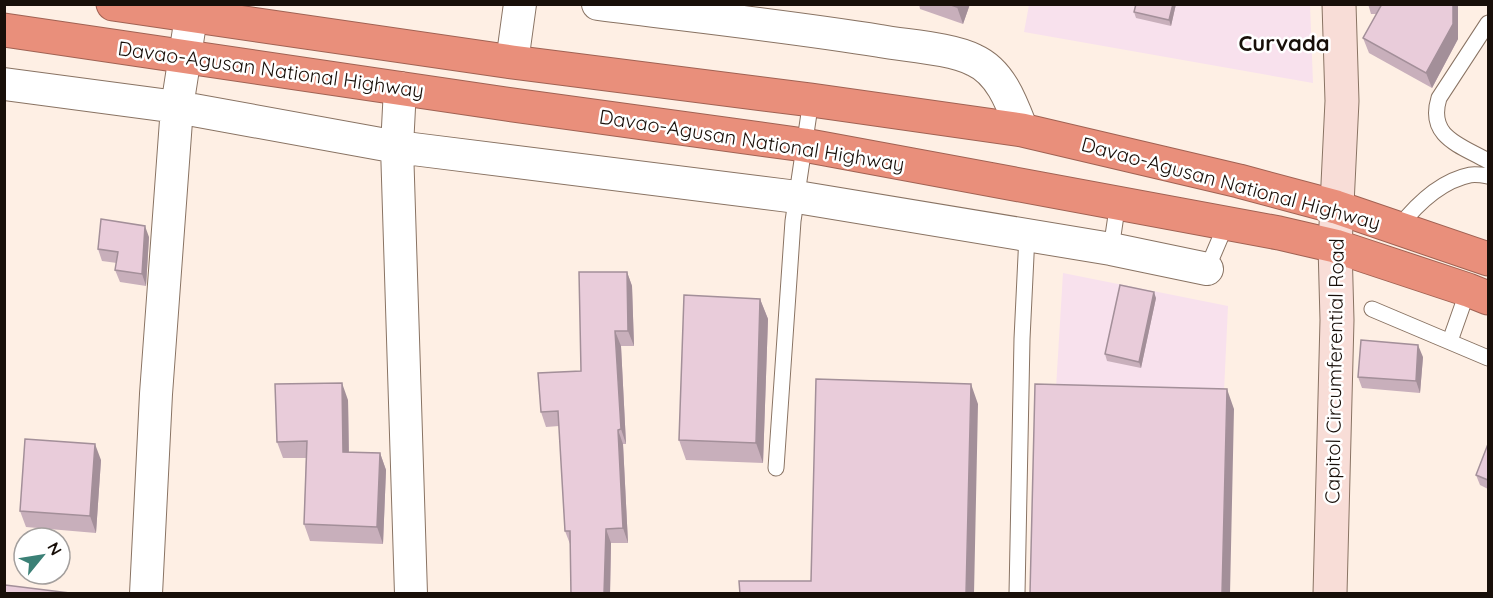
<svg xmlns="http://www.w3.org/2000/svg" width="1493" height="598" viewBox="0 0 1493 598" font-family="Quicksand,sans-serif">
<rect width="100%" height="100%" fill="#feefe4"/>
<path fill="#f8e1ed" d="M1029 5H1310L1313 83 1024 32Z
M1063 273 1228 306 1224 391 1056 388Z"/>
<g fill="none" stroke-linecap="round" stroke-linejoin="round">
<defs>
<path id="lane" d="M1488 23 1439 98C1427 137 1460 145 1488 161
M1398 228C1416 205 1440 181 1470 175 1475 174 1482 175 1488 176
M1111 249 1118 202
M1207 269 1227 222
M1372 309 1488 358
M1450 341 1468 290
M776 468 793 221 811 100
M1017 594 1022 339 1027 235"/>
<path id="street" d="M598 4C692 16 786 26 880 41 907 46 950 48 974 60 1001 72 1012 104 1022 130
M512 62 520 4
M4 84 177 107 397 147 797 197 1111 249 1207 269
M400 88 397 147 411 594
M146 594 156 394 177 107 193 4"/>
<path id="secondary" d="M1330 594 1337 320 1335 246 1342 101 1339 4"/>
<path id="highway" d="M113 4 512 62 811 100 1022 130 1239 181 1336 207 1488 259
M4 30 506 104 804 145 1279 233 1335 246 1468 290 1488 298"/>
</defs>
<use href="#lane" stroke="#897363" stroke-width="17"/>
<use href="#street" stroke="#897363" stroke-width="34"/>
<use href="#secondary" stroke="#897363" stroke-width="35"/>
<use href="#highway" stroke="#a06253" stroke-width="35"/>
<use href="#lane" stroke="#fff" stroke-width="15"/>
<use href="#street" stroke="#fff" stroke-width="32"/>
<use href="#secondary" stroke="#f8ddd7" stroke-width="33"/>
<use href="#highway" stroke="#e98f7b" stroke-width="33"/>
</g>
<path fill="#c8afbb" d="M919 4H970L963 24 920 9Z
M1176 4 1171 26 1136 18 1134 12Z
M1368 4H1458V39L1432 88 1369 53 1363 38 1377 14H1371Z
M149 237 146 286 120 282 115 270 117 263 102 261 98 249Z
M627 272 632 286 634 346H621L626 444H623L628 543H611L610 594H571L570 544 565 531 559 426 546 427 541 412 581 371Z
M1156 298 1141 368 1107 361 1105 354Z
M760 299 768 319 763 463 686 460 679 440Z
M1423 357 1420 393 1362 388 1358 377Z
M348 400 349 452 380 453 386 470 383 544 310 541 304 524 306 458H283L277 442Z
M1488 444V489L1480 485 1476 475Z
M101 460 96 533 26 527 20 511Z"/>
<path fill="#a38f99" d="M958 4H970L963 24 957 7Z
M1173 4H1176L1171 26 1169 20Z
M1453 4H1458V39L1432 88 1426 73Z
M145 226 149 237 146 286 142 274Z
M627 272 632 286 634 346 628 331Z
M1154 292 1156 298 1141 368 1139 362Z
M760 299 768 319 763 463 756 443Z
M615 331 621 346 626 444 621 429Z
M1418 345 1423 357 1420 393 1416 381Z
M342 383 348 400 349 468 343 452Z
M971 384 978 404 974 594H966Z
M1227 389 1234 409 1230 594H1222Z
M618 430 623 444 628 543 623 528Z
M95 444 101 460 96 533 90 516Z
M380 453 386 470 383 544 377 527Z
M606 529 611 543 610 594H604Z"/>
<path fill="#e9ccda" stroke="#a38f99" stroke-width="1.5" d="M948 4H958L957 7Z
M1136 4H1173L1169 20 1134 12Z
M1382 4H1453V24L1426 73 1363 38Z
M101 219 145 226 142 274 115 270 118 252 98 249Z
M579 272H627L628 331H615L621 429 618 430 623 528 606 529 604 594H571L570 531H565L558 411 541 412 538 373 581 371Z
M1120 285 1154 292 1139 362 1105 354Z
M684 295 760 299 756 443 679 440Z
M1361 340 1418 345 1416 381 1358 377Z
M816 379 971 384 966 594H740L739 581H811Z
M342 383 343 452 380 453 377 527 304 524 307 441 277 442 275 384Z
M1035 384 1227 389 1222 594H1030Z
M25 439 95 444 90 516 20 511Z
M1488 444V480L1476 475Z
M5 585 78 594H4Z"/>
<g text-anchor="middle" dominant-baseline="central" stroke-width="5" stroke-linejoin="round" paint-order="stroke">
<g font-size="20" fill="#180f09" stroke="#fff">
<text transform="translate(271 69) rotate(8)">Davao-Agusan National Highway</text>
<text transform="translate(752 140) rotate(9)">Davao-Agusan National Highway</text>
<text transform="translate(1231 183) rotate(15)">Davao-Agusan National Highway</text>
<text transform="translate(1334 371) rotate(-89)">Capitol Circumferential Road</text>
</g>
<g font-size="22" font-weight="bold" fill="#180f09" stroke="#fff">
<text x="1284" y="43">Curvada</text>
</g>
</g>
<rect width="1493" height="598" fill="none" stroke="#180f09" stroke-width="12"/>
<g transform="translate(42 556) rotate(60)"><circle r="28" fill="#ffffff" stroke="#a39f9d" stroke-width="1.5"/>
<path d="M0-4.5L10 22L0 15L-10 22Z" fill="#3b8076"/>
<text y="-9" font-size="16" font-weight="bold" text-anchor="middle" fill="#180f09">N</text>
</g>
</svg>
